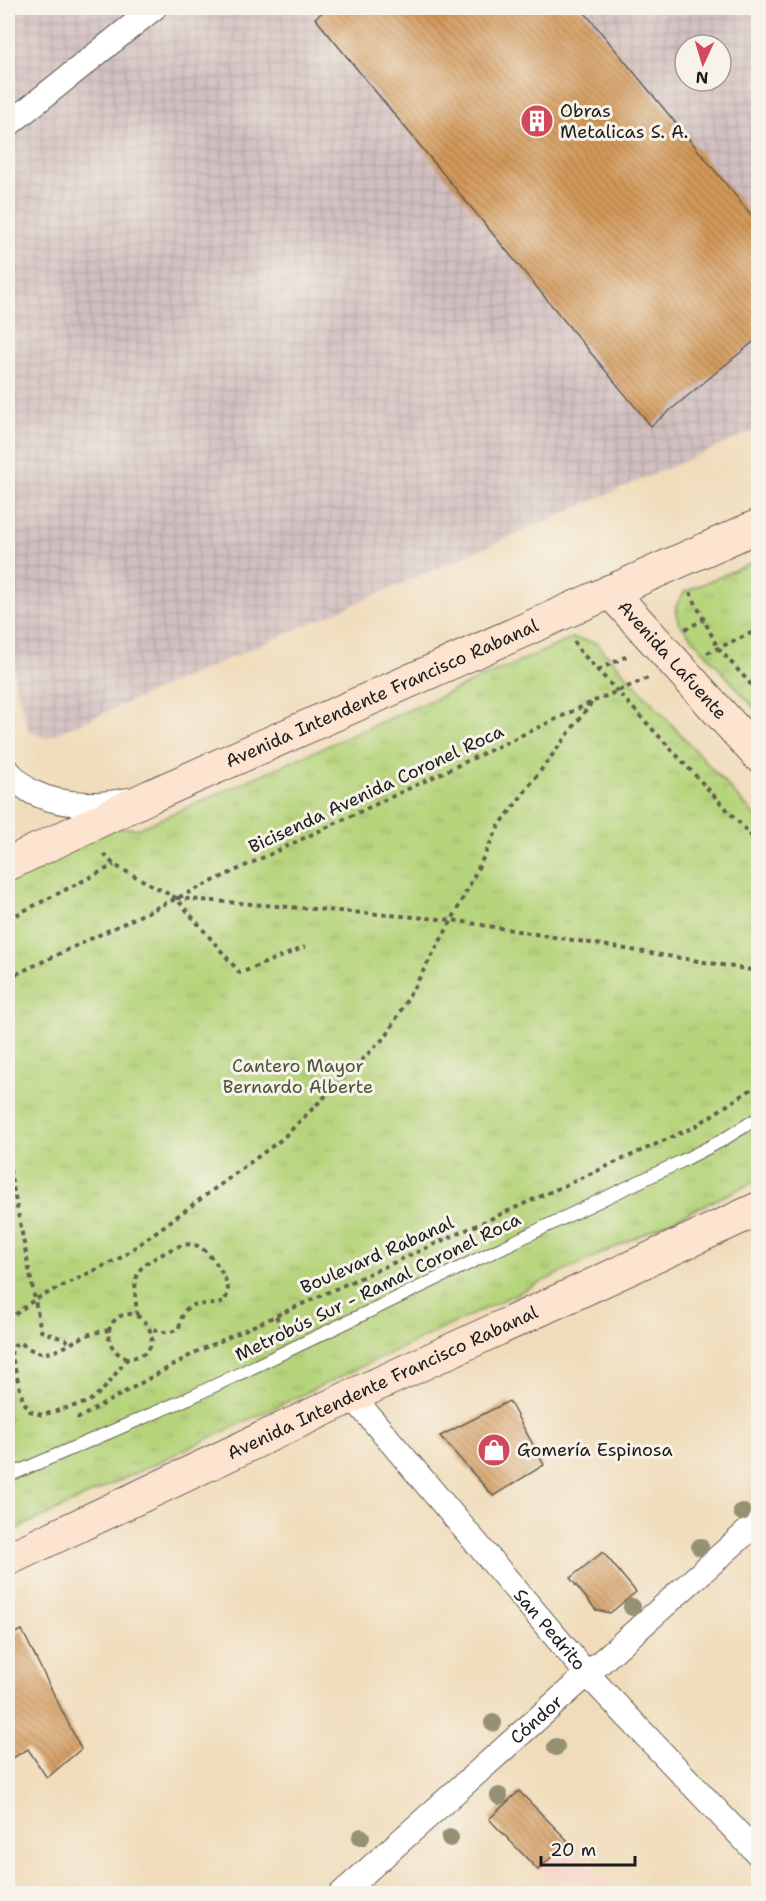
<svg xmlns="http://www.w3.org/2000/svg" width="766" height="1901" viewBox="0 0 766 1901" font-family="'Shantell Sans',sans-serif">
<defs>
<pattern id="industrial-grid" width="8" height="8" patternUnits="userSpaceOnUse" patternTransform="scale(1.5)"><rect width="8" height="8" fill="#d1bfbf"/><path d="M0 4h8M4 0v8" fill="none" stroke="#b3a4a4"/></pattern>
<pattern id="grass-tufts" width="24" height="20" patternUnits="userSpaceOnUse" patternTransform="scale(1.5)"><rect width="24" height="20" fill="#b6d47b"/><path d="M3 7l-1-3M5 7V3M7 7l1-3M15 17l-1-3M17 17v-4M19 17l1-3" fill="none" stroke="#9cb56a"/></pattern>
<pattern id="building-back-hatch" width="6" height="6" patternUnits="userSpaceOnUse" patternTransform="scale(1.5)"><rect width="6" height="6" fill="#d3995a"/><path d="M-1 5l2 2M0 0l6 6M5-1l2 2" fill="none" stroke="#aa7c4a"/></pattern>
</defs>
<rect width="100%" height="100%" fill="#f7f3e8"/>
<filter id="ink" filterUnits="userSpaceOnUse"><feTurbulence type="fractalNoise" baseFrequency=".0167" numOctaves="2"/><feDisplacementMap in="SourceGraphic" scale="12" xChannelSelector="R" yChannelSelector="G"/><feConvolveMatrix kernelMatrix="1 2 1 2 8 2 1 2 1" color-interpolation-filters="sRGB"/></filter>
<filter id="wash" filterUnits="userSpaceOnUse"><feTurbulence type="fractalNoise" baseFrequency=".008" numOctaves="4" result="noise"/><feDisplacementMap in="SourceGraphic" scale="24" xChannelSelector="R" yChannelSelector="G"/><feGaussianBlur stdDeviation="1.35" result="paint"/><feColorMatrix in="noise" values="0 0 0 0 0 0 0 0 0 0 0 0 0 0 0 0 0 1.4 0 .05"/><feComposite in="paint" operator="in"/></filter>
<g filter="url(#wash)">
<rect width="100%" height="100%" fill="#f0dcba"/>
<path fill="#f6d2c5" d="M519 1791 609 1885 600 1893H560L489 1819Z"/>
<path fill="url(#industrial-grid)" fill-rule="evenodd" d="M8 8H758V429L46 738 28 730 8 656ZM685 45H721V81H685Z"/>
<path fill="url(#grass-tufts)" stroke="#69784c" stroke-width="1.5" d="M758 560V712L678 622 676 606 684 592Z
M573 638 597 643 758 819V1180L8 1533V871L82 829 140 828Z"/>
<g id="blocks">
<path fill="url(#building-back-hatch)" d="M328 8H581L758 223V338L651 426 315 18Z
M509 1401 544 1465 493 1496 440 1436Z
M603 1552 636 1592 610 1613 596 1610 570 1578Z
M22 1630 81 1749 47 1778 28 1749 8 1761V1636Z
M519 1791 568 1841 538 1870 489 1819Z"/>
</g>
</g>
<g filter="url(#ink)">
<use href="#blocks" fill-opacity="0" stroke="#665f53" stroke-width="1.5"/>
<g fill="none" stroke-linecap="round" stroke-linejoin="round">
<defs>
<path id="lane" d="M8 1476 189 1398 682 1161 721 1141 758 1118"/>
<g id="street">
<path d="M8 125 154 8"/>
<path d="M8 771C15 778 23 788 32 792 62 807 97 806 128 800"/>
<path id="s1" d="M352 1396 588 1675 758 1854"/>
<path id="s2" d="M341 1894 758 1522"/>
</g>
<g id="secondary">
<path id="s3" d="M610 591 758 755"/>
<path id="s4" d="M8 864 151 796 758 526"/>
<path id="s5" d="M8 1559 352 1396 758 1209"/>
</g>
</defs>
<use href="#lane" stroke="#665f53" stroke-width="14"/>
<use href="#street" stroke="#665f53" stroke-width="26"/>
<use href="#secondary" stroke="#665f53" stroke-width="35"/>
<path stroke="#665f53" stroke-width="4" stroke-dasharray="4.5 4.5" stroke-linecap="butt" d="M690 592 718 648 758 692
M685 629 704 620
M574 641 580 651 758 843
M707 653 758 630
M598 670 627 656
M104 854 114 865 176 898 240 973 305 947
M176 898 452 920 758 971
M8 919 114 865
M8 978 592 702 648 678
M8 1161 41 1331 74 1343
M137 1315C136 1302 133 1286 138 1273 143 1264 151 1260 159 1256 170 1250 182 1242 195 1245 208 1248 230 1279 228 1293 228 1294 224 1301 224 1302 201 1310 186 1292 179 1328 170 1335 161 1332 151 1328
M276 1316 283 1330
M8 1320 34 1300 122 1257 282 1139 387 1035 452 920 499 826 592 702
M109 1330C103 1331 96 1332 90 1334 65 1343 49 1366 21 1343L15 1345 11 1353 23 1401 30 1411 42 1415 88 1402 103 1390 128 1358C177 1355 139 1292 113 1322 102 1336 113 1355 128 1358
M77 1419 198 1351 694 1127 758 1085"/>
<use href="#lane" stroke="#fff" stroke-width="12"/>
<use href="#street" stroke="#fff" stroke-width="24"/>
<use href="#secondary" stroke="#fde4d1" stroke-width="33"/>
</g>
<g fill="#959172">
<circle cx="742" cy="1512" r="9"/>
<circle cx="700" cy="1547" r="9"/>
<circle cx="632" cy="1607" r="9"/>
<circle cx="493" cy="1723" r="9"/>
<circle cx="556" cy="1747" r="9"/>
<circle cx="499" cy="1796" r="9"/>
<circle cx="361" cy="1837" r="9"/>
<circle cx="450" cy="1838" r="9"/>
</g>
</g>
<defs>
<symbol id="building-disc" viewBox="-11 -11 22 22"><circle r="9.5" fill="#d1495b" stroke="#f7f3e8"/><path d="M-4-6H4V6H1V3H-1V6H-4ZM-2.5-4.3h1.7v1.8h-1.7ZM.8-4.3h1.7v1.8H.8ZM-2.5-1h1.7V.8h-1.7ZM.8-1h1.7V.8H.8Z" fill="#fff"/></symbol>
<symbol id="shop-disc" viewBox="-11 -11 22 22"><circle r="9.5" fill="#d1495b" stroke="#f7f3e8"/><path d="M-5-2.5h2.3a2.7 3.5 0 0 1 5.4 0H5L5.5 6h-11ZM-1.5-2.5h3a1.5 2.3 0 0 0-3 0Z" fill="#fff"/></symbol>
</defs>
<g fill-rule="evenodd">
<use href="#building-disc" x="518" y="102" width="38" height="38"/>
<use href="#shop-disc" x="475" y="1431" width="38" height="38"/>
</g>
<g text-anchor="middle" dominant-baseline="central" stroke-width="6" stroke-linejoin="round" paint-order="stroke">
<g font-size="18" fill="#1c1c1c" stroke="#f7f3e8" text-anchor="start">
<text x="560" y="111">Obras<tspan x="560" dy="21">Metalicas S. A.</tspan></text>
<text x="517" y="1450">Gomería Espinosa</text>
</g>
<g font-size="18" fill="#1c1c1c" stroke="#f7f3e8">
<text stroke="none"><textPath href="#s3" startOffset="93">Avenida Lafuente</textPath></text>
<text stroke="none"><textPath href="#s4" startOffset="411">Avenida Intendente Francisco Rabanal</textPath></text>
<text transform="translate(376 789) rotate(-25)">Bicisenda Avenida Coronel Roca</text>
<text transform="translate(377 1255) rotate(-24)">Boulevard Rabanal</text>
<text transform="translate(378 1287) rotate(-26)">Metrobús Sur - Ramal Coronel Roca</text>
<text stroke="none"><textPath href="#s5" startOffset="414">Avenida Intendente Francisco Rabanal</textPath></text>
<text stroke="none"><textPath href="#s1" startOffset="306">San Pedrito</textPath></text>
<text stroke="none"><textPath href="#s2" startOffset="262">Cóndor</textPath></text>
</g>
<g font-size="18" fill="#4a5338" stroke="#f7f3e8">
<text x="298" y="1066">Cantero Mayor<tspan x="298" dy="21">Bernardo Alberte</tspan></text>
</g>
</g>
<rect width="766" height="1901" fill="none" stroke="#f7f3e8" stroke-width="30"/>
<g transform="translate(703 63) rotate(184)"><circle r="28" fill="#f7f3e8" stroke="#9f9d96" stroke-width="1.5"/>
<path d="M0-4.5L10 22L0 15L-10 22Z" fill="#d1495b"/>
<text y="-9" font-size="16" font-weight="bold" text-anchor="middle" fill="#1c1c1c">N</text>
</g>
<path d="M541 1856v9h94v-9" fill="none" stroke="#1c1c1c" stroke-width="3"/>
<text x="550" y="1856" font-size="18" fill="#1c1c1c" stroke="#f7f3e8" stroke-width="4.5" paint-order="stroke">20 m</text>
</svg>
